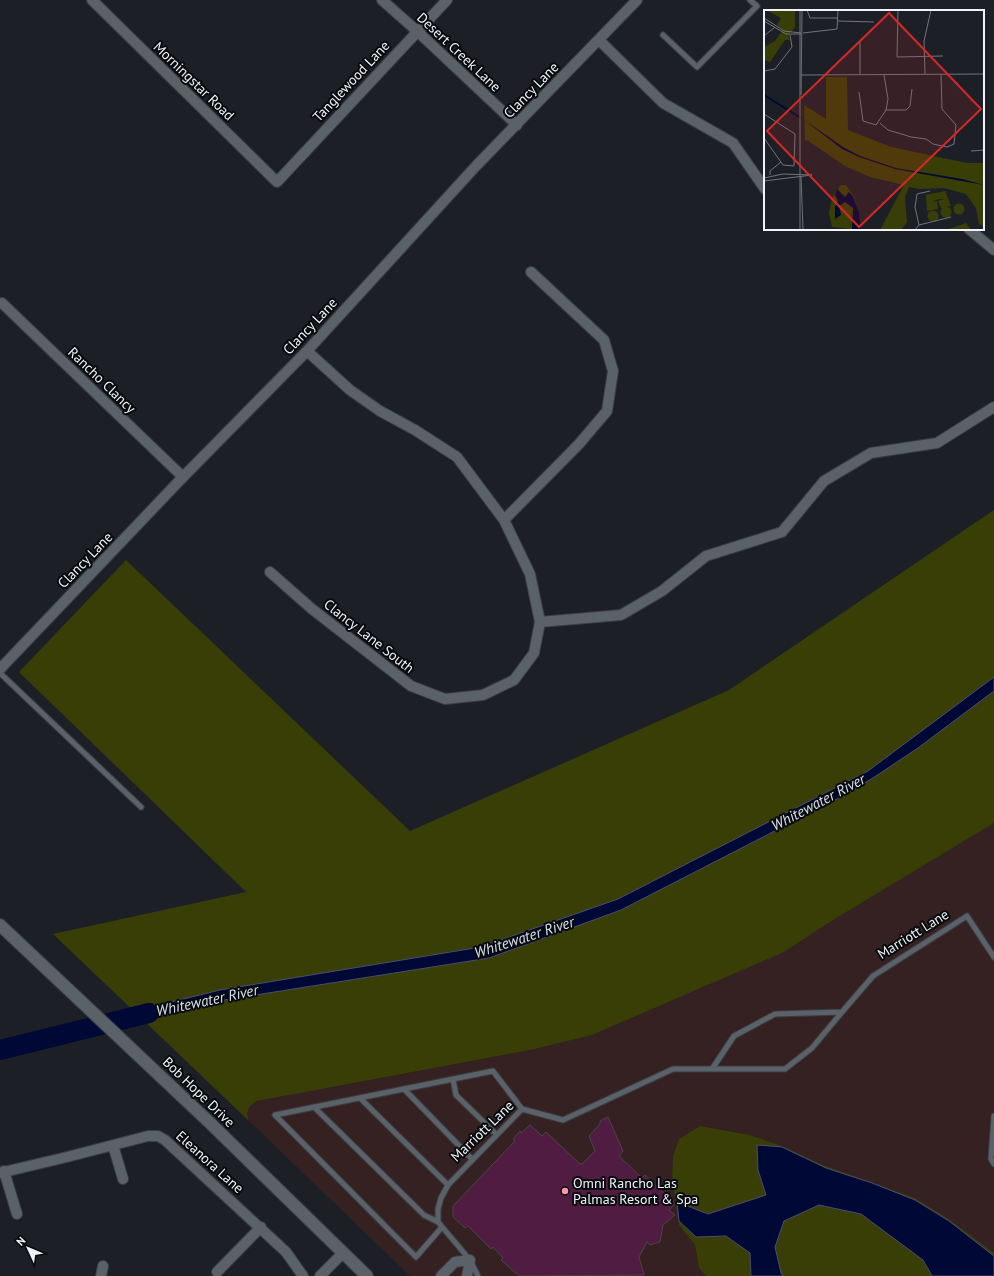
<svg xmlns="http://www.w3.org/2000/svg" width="994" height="1276" viewBox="0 0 994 1276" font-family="'PT Sans',sans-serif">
<rect width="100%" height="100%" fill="#1c2026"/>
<path fill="#352121" d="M994 823V1253L950 1220 915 1198 823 1165 782 1146 750 1135 700 1126 679 1139 673 1156 672 1177 679 1225 695 1245 699 1268 706 1276H410L249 1121 247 1116 248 1109 252 1104 257 1101 535 1049 592 1035 784 952 838 917Z"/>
<path fill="#393e07" d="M994 510V823L838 917 784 952 592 1035 535 1049 257 1101C249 1105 245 1112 249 1121L53 934 246 892 19 672 126 560 410 831 729 690Z
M700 1126 750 1135 782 1146 823 1165 915 1198 950 1220 994 1253V1276H706L699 1268 695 1245 679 1225 672 1177 673 1156 679 1139Z"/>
<path fill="#000835" stroke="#484e6f" d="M994 677V691L918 748 873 778 835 800 621 910 489 958 224 1000 128 1023 118 1015 220 990 481 947 618 899 868 771Z
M757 1145 782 1147 826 1168 872 1183 915 1200 949 1221 994 1256V1276H932L923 1260 861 1214 819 1205 784 1221 775 1247 781 1273 783 1276H751L750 1253 726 1236 696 1237 679 1221 677 1202 708 1214 766 1195 758 1170Z"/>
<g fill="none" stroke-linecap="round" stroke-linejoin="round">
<path stroke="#000835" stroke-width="20" d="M0 1050 149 1013"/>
</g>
<path fill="#511c41" stroke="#4b4348" d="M608 1117 623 1151 619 1156 642 1178 645 1175 675 1204 669 1210 675 1215 663 1225 660 1242 650 1245 647 1242 639 1257 644 1275 519 1276 501 1260 503 1258 493 1247 491 1249 468 1226 465 1228 453 1217V1206L515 1141 513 1139 520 1131 521 1133 530 1125 542 1136 546 1132 580 1164H582L595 1151 589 1136 600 1124V1121Z"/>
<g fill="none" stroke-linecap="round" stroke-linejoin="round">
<defs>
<path id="lane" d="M663 35 697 67 757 6 750 0
M0 673 141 807
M712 1069H785L812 1048 842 1012
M453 1079 456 1095 496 1134
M404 1089 472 1159
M360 1098 448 1185
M314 1107 424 1215 438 1222
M994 1116 991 1159 994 1164
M442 1227 416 1257 275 1115 493 1071 522 1109
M478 1276 470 1260 438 1222V1209L441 1198 448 1185 522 1109 563 1120 673 1069H712L734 1036 775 1014 842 1012 873 976 967 916 994 957"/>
<path id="street" d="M92 0 277 182 447 0
M382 0 417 31 517 125
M599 40 663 103 733 143 765 189
M969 229 994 250
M2 303 183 477
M504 520 579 444 607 411 613 371 604 340 531 272
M270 572 312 609 411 686 445 699 483 695 514 680 534 653 540 622 530 574 504 520 457 457 415 430 380 411 350 390 307 351
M540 622 621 615 662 591 706 556 782 532 824 481 871 453 937 443 994 407
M0 669 183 477 307 351 476 166 637 0
M113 1145 123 1179
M4 1171 17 1214
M0 1173 67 1157 148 1136H158L165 1140 286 1252 303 1276
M217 1272 261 1227
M101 1276 103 1266
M320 1276 343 1253
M441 1276 455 1262 470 1260 467 1276"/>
<path id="secondary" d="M0 925 209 1122 367 1276"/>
</defs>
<use href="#lane" stroke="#3a3d42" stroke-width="7"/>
<use href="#street" stroke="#3a3d42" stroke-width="12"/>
<use href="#secondary" stroke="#3a3d42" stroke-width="14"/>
<use href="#lane" stroke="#5b6168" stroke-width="5"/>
<use href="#street" stroke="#5b6168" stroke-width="10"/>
<use href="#secondary" stroke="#5b6168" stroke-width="12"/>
</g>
<circle fill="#f49aa6" stroke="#080a0d" stroke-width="1.5" cx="565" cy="1191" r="4"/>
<g text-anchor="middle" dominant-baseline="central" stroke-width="4" stroke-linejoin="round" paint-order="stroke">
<g font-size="14" fill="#f0f3f7" stroke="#080a0d">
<text transform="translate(459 52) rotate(43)">Desert Creek Lane</text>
<text transform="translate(194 81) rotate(44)">Morningstar Road</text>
<text transform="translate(351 81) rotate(-47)">Tanglewood Lane</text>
<text transform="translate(531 90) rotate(-46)">Clancy Lane</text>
<text transform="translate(310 326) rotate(-47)">Clancy Lane</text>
<text transform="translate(102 380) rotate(44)">Rancho Clancy</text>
<text transform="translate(85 560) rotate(-46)">Clancy Lane</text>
<text transform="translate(369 636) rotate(38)">Clancy Lane South</text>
<text transform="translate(913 934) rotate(-32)">Marriott Lane</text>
<text transform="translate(199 1092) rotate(44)">Bob Hope Drive</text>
<text transform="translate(482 1131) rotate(-44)">Marriott Lane</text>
<text transform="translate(210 1162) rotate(42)">Eleanora Lane</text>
</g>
<g font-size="14" fill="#f0f3f7" stroke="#080a0d" text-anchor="start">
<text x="573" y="1183">Omni Rancho Las<tspan x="573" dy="16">Palmas Resort &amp; Spa</tspan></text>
</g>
<g font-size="15" font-style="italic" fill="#d6e0f0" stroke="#080a0d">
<text transform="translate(818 802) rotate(-28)">Whitewater River</text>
<text transform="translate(524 937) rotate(-18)">Whitewater River</text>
<text transform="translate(207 1000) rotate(-12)">Whitewater River</text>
</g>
</g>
<g transform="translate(764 10)">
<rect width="220" height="220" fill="#1c2026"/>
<path d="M2 0H31V17L24 26 26 30H21L6 52 0 50V37L11 31 19 20 13 15 17 8ZM62 67H83L84 120 127 137 203 153H220V217L215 214 212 198 202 184 180 178 155 179 145 177 141 187 143 212 137 220H116L140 175 106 167 81 156 43 130 41 131 40 95 62 109ZM77 175H82L88 184 95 202 97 220 68 217 65 203 68 188ZM181 181 187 196 177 198 174 191 180 189H175L167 192 173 191 174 199 163 201 162 185ZM189.5 199a5.5 5.5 0 1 1 11 0a5.5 5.5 0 1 1-11 0ZM176.5 202a5.5 5.5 0 1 1 11 0a5.5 5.5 0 1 1-11 0ZM163.5 206a5.5 5.5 0 1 1 11 0a5.5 5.5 0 1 1-11 0ZM202 213 207 220H181L194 216Z" fill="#393e07"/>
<path d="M39 109 79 137 96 146 132 158 198 169 220 175 131 159 95 147 78 139ZM73 179 81 187 85 182 88 185 95 202 97 220 88 219 89 198 81 192 75 196 77 205 71 209V197L74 191 71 185Z" fill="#000835"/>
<path fill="none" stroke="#000835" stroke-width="2" d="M0 85 37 108"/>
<path fill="none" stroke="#71747a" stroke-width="1" d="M36 0V220M43 0 46 8H74M134 0 133 47 179 46M0 8 20 21 37 23M0 11 22 24H37M74 11 110 12M39 23 73 19 74 0M0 26 11 17M96 31V65M0 61 11 59 28 37 26 25M161 64 160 31 167 0M37 65 220 64M95 82 99 111 112 115 122 100 124 89 120 65M37 85 38 0M122 100H142L146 96 148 79M0 104 31 124 30 156 19 155 0 128M116 113 124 120 147 127 162 129 169 134 183 137 190 134 192 115 178 99 177 64M207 141 220 140M6 165V161L17 152M37 166 39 220M0 168 19 164 48 165M0 171 48 165M155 215 151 197 153 184 166 181M39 220H79M151 220 155 215 187 207"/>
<path fill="#d62828" fill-opacity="0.15" stroke="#d62828" stroke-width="2" d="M125 3 217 99 95 217 3 121Z"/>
<rect width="220" height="220" fill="none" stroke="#f0f3f7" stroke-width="2"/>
</g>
<g transform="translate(28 1248) rotate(314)" stroke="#080a0d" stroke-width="3" paint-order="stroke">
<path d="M0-3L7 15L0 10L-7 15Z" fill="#f0f3f7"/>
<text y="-6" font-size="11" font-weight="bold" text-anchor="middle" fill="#f0f3f7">N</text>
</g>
</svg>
